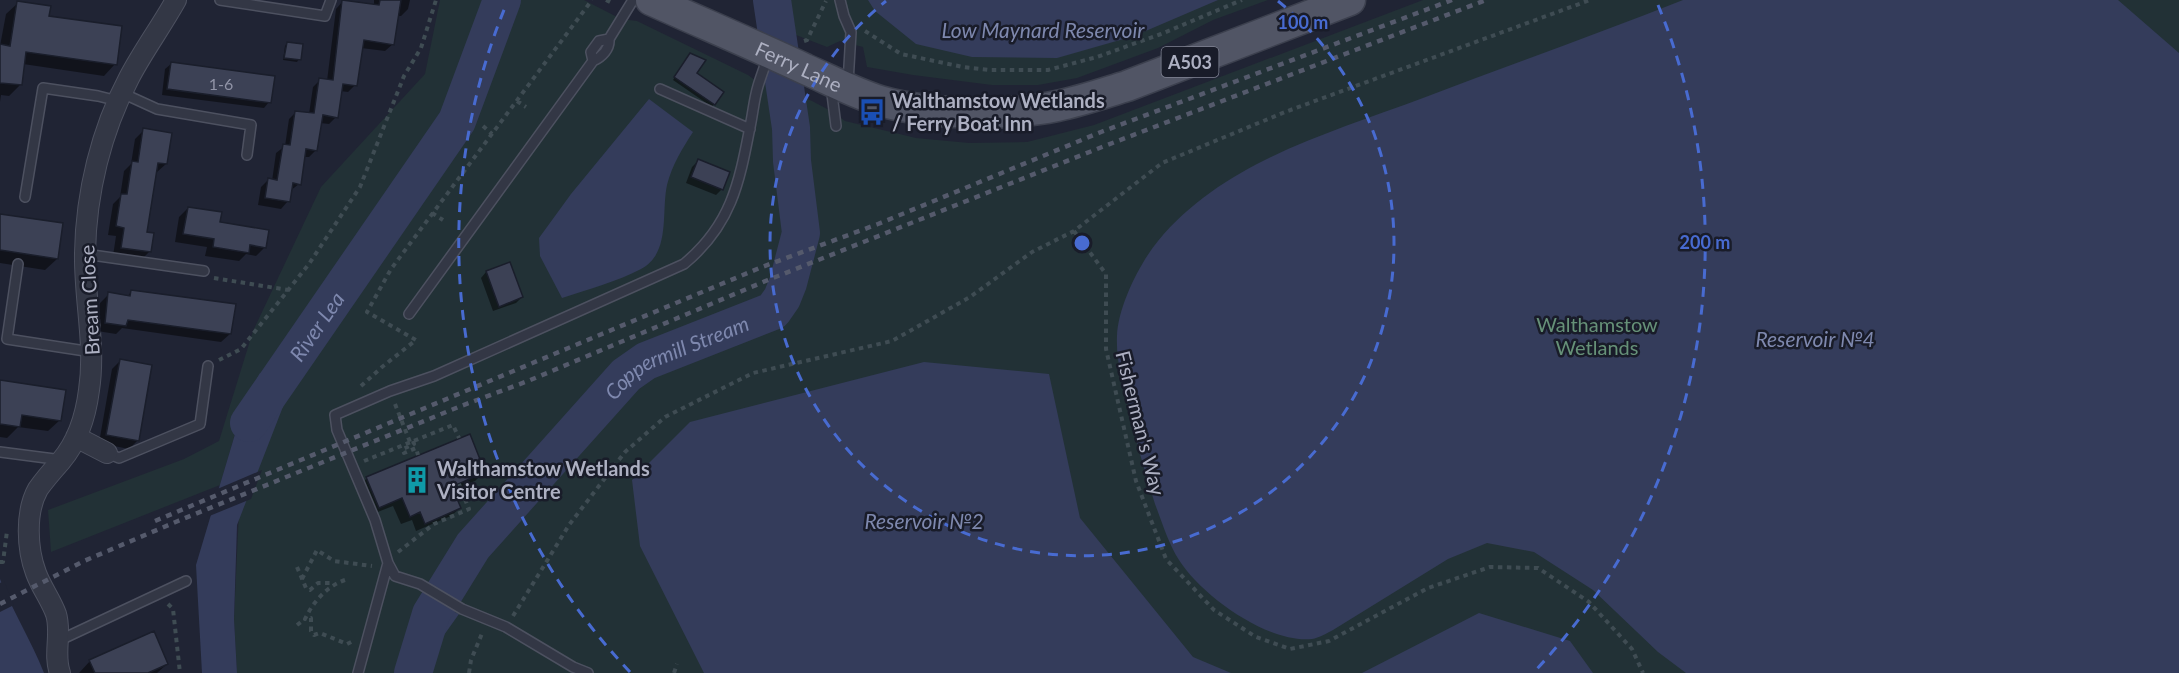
<svg xmlns="http://www.w3.org/2000/svg" width="2179" height="673" viewBox="0 0 2179 673" font-family="Lato,sans-serif">
<rect width="100%" height="100%" fill="#202434"/>
<path fill="#223136" d="M440 0H584L621 19 637 21 748 75 759 83 776 86 812 101 833 112 845 121 916 138 969 143 1027 142 1094 125 1423 0H2179V673H237L234 619 244 404 220 485 51 552 48 510 184 459 219 441 253 331 321 187 425 74Z
M757 0H1268L1213 20 1158 48 1077 78 1038 85H992L913 75 867 67 863 47 840 41 827 47 778 28 762 16Z"/>
<path fill="#343c5b" d="M757 0H786L788 14 762 16Z
M868 0H1218L1134 36 1057 58 972 57 916 44 875 11Z
M1683 0H2118L2179 53V673H1686L1658 652 1593 590 1534 552 1487 543 1448 559 1333 630C1327 633 1319 638 1312 639 1268 644 1201 595 1179 560 1168 543 1162 522 1155 504 1144 470 1135 437 1127 402 1122 381 1116 359 1117 336 1118 307 1139 264 1158 241 1224 161 1330 133 1423 98 1510 65 1597 34 1683 0Z
M649 99 693 132C682 149 672 165 667 185 661 213 671 253 641 269 619 281 586 290 562 298L540 256 539 238 571 194Z
M924 362 1049 374 1080 518 1193 657 1231 673H704L640 546 632 480 690 422Z
M260 373 291 386 237 525 234 619 237 673H202L196 565 244 404Z
M0 579C13 612 31 640 44 673H0Z
M425 598 459 614 434 649 429 673H403Z
M1479 613 1570 641 1593 673H1362Z"/>
<path fill="#202434" d="M262 470 251 499 207 517 215 490Z
M4 581 14 605 0 612V583Z"/>
<path fill="#0007" d="M374 0H410L408 9 401 16H397L393 44 385 51 361 48 355 85 348 92 340 91 336 117 329 124 320 123 316 150 309 157H303L299 184 290 191 288 201 281 209 258 205 261 187 268 180 272 181 276 153 285 146 289 119 296 112 309 114 313 87 320 80 327 81 336 9 343 1 374 6Z
M18 3 48 17 115 64 104 76 23 64 20 85 9 96 1 95 0 102V46L6 14Z
M287 43 299 59 297 62 283 60 285 46Z
M688 57 695 74 722 92 712 107 673 80Z
M171 64 269 102 264 108 162 95 165 69Z
M144 130 166 164 157 172H155L146 233 150 251 141 260 113 256 116 236 108 235 113 204 120 197 124 171 131 164 135 139Z
M698 161 722 189 716 195 686 183 692 167Z
M188 208 218 224 265 247 256 256 246 254 239 261 205 256 207 247 175 242 179 217Z
M0 215 57 259 45 270 0 263Z
M509 264 522 297 516 303 493 311 481 278 486 272Z
M131 292 230 334 221 342 122 328 116 334 97 331 100 303 109 294 127 297Z
M120 361 138 440 129 449 99 443 112 369Z
M0 382 60 420 48 431 18 427 7 438 0 437Z
M484 472 475 481 452 490 460 508 451 516 416 531 412 520 401 524 393 506 370 515 358 487 367 478Z
M90 661 167 664 157 673H79Z"/>
<g fill="none" stroke-linecap="round" stroke-linejoin="round">
<g stroke="#343c5b" stroke-width="38">
<path id="s1" d="M249 423 457 121 502 0"/>
<path id="s2" d="M413 673 431 614 473 546 626 375 646 361 773 311 782 298 788 283 801 233 792 161 791 128 772 0"/>
</g>
</g>
<path fill="#3c4155" stroke="#1a1e2b" stroke-width="1.5" d="M342 0 379 5 380 0H401L394 45 364 40 357 86 343 84 338 118 323 115 317 151 306 149 301 185 293 183 290 202 265 198 268 178 277 180 283 144 290 145 295 111 314 113 319 78 333 80Z
M17 1 51 6 49 16 122 26 117 65 26 52 22 85 0 83V44L10 46Z
M287 42 303 44 301 60 284 58Z
M690 53 706 60 697 73 724 92 715 105 674 77Z
M171 62 275 76 271 103 167 89Z
M143 128 172 133 167 164 158 163 147 232 154 233 151 252 121 248 124 228 116 226 121 194H127L132 161 138 162Z
M698 159 730 172 723 190 691 177Z
M188 207 222 212 220 222 269 230 266 248 250 245 249 253 213 247 214 239 183 234Z
M0 214 63 223 58 259 0 250Z
M510 262 523 297 499 307 486 271Z
M131 290 236 304 231 334 128 320 126 326 105 323 108 292 130 296Z
M120 359 152 365 139 441 106 435Z
M0 380 66 390 61 421 22 415 20 427 0 424Z
M470 434 485 472 452 487 461 508 425 524 420 512 410 517 402 498 379 508 366 477Z
M154 631 168 664 148 673H95L89 660Z"/>
<g fill="none" stroke-linecap="round" stroke-linejoin="round">
<defs>
<path id="lane" d="M220 0 325 16 331 0
M840 0 844 16 851 32 848 83
M593 61 591 52 599 41 609 39
M831 86 836 126
M660 89 750 129
M122 93 157 109 251 125 247 155
M25 197 43 88 98 96 118 101
M85 254 204 271
M18 264 7 339 92 352
M409 314 593 61C602 57 610 49 609 39L633 0
M0 452 62 460
M107 453 119 458 200 424 208 366
M58 641 186 581
M358 673 388 563
M588 673 573 667 506 627 462 609 420 584 395 576 388 563 375 520 337 430 335 415 390 391 434 376 684 264C731 225 739 184 750 127 753 113 754 99 758 86 761 76 765 66 768 56"/>
<path id="street" d="M76 437 107 453
M60 673C53 654 62 633 56 614 51 600 41 587 36 573 27 549 25 512 38 489 45 479 53 470 61 461 78 441 86 414 89 390 96 344 84 299 85 253 86 193 101 131 129 78 143 51 161 27 176 0"/>
<g id="primary">
<path id="s3" d="M651 0C702 23 754 45 805 69 830 80 854 93 880 101 928 115 1009 116 1057 106 1081 101 1104 93 1127 86L1350 0"/>
</g>
</defs>
<use href="#lane" stroke="#4d5160" stroke-width="12"/>
<use href="#street" stroke="#4d5160" stroke-width="22"/>
<use href="#primary" stroke="#3c404e" stroke-width="33"/>
<path stroke="#3f4c53" stroke-width="4" stroke-dasharray="4.5 4.5" stroke-linecap="butt" d="M606 0 614 4
M865 31 901 54 963 67 989 70H1048L1097 57 1161 34 1242 0
M804 41 807 40 826 1
M517 101 526 107
M483 126 492 134
M432 213 443 220
M1074 231 1106 274V349L1136 481 1166 559 1214 610 1256 637 1290 649 1329 641 1428 588 1490 567 1538 568 1589 602 1632 649 1643 673
M214 278 288 290
M219 360 241 349 309 264 360 187 404 76 421 48 436 0
M361 386 382 367 416 340 367 312 391 269 592 0
M395 404 410 442
M413 441 414 444 403 449 404 453 416 448 418 455
M364 461 453 425 459 438
M398 552 434 524 469 509 459 484
M0 562H3L7 531
M297 567 306 588 310 590 318 583H334
M302 579 317 550 334 561 372 566
M345 580C327 586 313 602 305 619L311 618V631L314 635 320 633 347 644 353 641
M168 604 173 609 180 673
M513 616 569 525 625 452 665 417 753 373 892 341 970 297 1032 252 1074 231 1162 163 1285 112 1590 0
M297 625 305 619
M469 673 471 660 483 631
M674 673 677 664"/>
<use href="#lane" stroke="#333745" stroke-width="9"/>
<use href="#street" stroke="#333745" stroke-width="20"/>
<use href="#primary" stroke="#515565" stroke-width="30"/>
<path stroke="#555a6c" stroke-width="4.5" stroke-dasharray="6 6" stroke-linecap="butt" d="M155 521 762 267 878 224 1101 132 1452 0
M0 604 84 561 178 521 461 406 528 381 768 280 1102 147 1486 0"/>
</g>
<g fill="none" stroke="#486bd1" stroke-width="3" stroke-dasharray="10 8">
<path d="M1278 1A312 312 0 1 1 886 1"/>
<path d="M630 672A623 623 0 0 1 506 5M1658 5A623 623 0 0 1 1534 672"/>
</g>
<defs>
<symbol id="bus-bare" viewBox="-9 -9 18 18"><path d="M-5-6H5V4H4V6H2V4H-2V6H-4V4H-5ZM-3.5-4V0h7V-4ZM-3.5 1.2v1.5H-2V1.2ZM2 1.2v1.5H3.5V1.2Z" fill="#1a4fb4" stroke="#191c29" stroke-width="2.5" paint-order="stroke"/></symbol>
<symbol id="building-bare" viewBox="-9 -9 18 18"><path d="M-4-6H4V6H1V3H-1V6H-4ZM-2.5-4.3h1.7v1.8h-1.7ZM.8-4.3h1.7v1.8H.8ZM-2.5-1h1.7V.8h-1.7ZM.8-1h1.7V.8H.8Z" fill="#0f9aa8" stroke="#191c29" stroke-width="2.5" paint-order="stroke"/></symbol>
</defs>
<g fill-rule="evenodd">
<use href="#bus-bare" x="853" y="93" width="38" height="38"/>
<use href="#building-bare" x="398" y="461" width="38" height="38"/>
</g>
<g text-anchor="middle" dominant-baseline="central" stroke-width="5" stroke-linejoin="round" paint-order="stroke">
<g font-size="16" fill="#9194a7">
<text x="221" y="83">1-6</text>
</g>
<rect fill="#191c29" stroke="#818494" stroke-width="1.5" x="1161.5" y="47" width="57" height="30" rx="4.5"/>
<g font-size="18" font-weight="bold" fill="#adb0c2">
<text x="1190" y="62">A503</text>
</g>
<g font-size="20" fill="#adb0c2" stroke="#191c29">
<text stroke="none"><textPath href="#s3" startOffset="162">Ferry Lane</textPath></text>
<text transform="translate(89 300) rotate(-93)">Bream Close</text>
<text transform="translate(1141 423) rotate(76)">Fisherman's Way</text>
</g>
<g font-size="20" font-weight="bold" fill="#adb0c2" stroke="#191c29" text-anchor="start">
<text x="892" y="100">Walthamstow Wetlands<tspan x="892" dy="23">/ Ferry Boat Inn</tspan></text>
<text x="437" y="468">Walthamstow Wetlands<tspan x="437" dy="23">Visitor Centre</tspan></text>
</g>
<g font-size="20" fill="#669178" stroke="#191c29">
<text x="1597" y="324">Walthamstow<tspan x="1597" dy="23">Wetlands</tspan></text>
</g>
<g font-size="21" font-style="italic" fill="#7e88ae" stroke="#191c29">
<text x="1043" y="29">Low Maynard Reservoir</text>
<text stroke="none"><textPath href="#s1" startOffset="118">River Lea</textPath></text>
<text x="1815" y="338">Reservoir №4</text>
<text stroke="none"><textPath href="#s2" startOffset="424">Coppermill Stream</textPath></text>
<text x="924" y="520">Reservoir №2</text>
</g>
</g>
<circle cx="1082" cy="243" r="9" fill="#486bd1" stroke="#191c29" stroke-width="3"/>
<g font-size="18" text-anchor="middle" font-weight="bold" fill="#486bd1" stroke="#191c29" stroke-width="5" stroke-linejoin="round" paint-order="stroke">
<text x="1303" y="29">100 m</text>
<text x="1705" y="249">200 m</text>
</g>
</svg>
